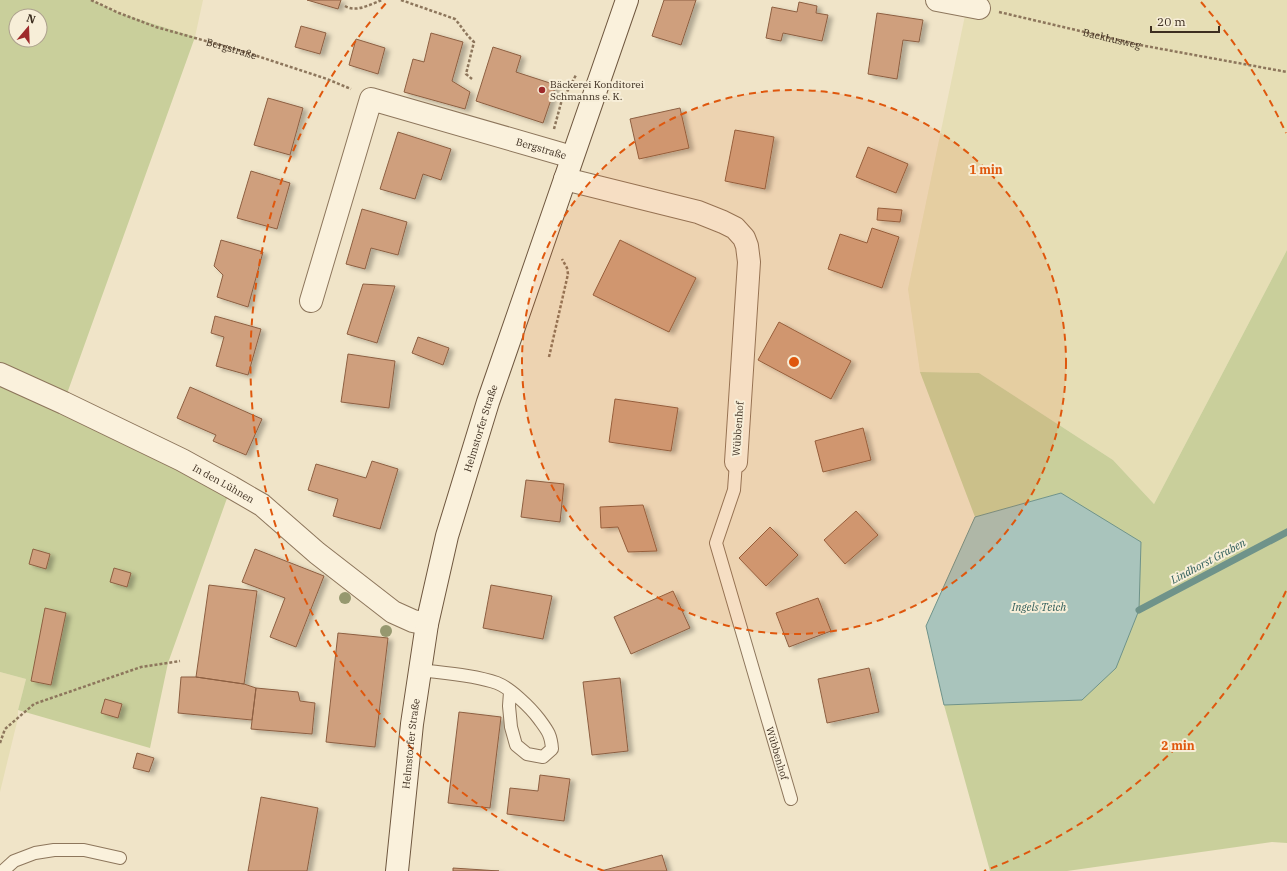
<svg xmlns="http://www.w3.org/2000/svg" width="1287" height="871" viewBox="0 0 1287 871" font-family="'IBM Plex Serif',serif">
<defs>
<filter id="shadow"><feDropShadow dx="4.5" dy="2.5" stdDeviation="2" flood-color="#0004"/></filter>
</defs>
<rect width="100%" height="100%" fill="#f0e4c8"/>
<path fill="#e6deb5" d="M91 0H203L195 37 119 13Z
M966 0H1287V250L1154 504 1113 460 979 373 920 372 908 289 968 1Z
M0 672 26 679 18 710V718L0 792Z"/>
<path fill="#c9cf9b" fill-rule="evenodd" d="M0 0H91L119 13 195 37 64 402 231 487 168 663 150 748 18 710 26 679 0 672ZM16 16H40V40H16Z
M1287 250V843L1272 842 1067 871H990L944 705 1082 700 1061 493 975 517 920 372 979 373 1113 460 1154 504Z"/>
<path fill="#a9c4bc" stroke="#6f938a" d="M1061 493 1141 542 1139 610 1116 668 1082 700 944 705 926 626 975 517Z"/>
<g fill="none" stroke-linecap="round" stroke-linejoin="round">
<path stroke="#6f938a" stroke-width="7" d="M1139 610 1287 532"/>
</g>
<path fill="#cf9f7d" stroke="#8d5f41" filter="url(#shadow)" d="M307 0H341L338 9Z
M664 0H696L681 45 652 36Z
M799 2 817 6 816 13 828 15 822 41 783 33 781 41 766 38 772 7 797 12Z
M877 13 923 20 919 42 903 40 897 79 868 74Z
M301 26 326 33 320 54 295 47Z
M431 33 463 42 452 81 470 92 465 109 404 92 413 59 424 62Z
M356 39 385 48 378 74 349 65Z
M493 47 521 56 516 72 556 85 543 123 476 101Z
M268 98 303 108 290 155 254 145Z
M680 108 689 148 639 159 630 119Z
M735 130 774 137 765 189 725 181Z
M398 132 451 149 441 180 423 174 415 199 380 189Z
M868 147 908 164 896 193 856 177Z
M251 171 290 183 277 229 237 218Z
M878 208 902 210 900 222 877 220Z
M362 209 407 222 398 255 371 248 365 269 346 264Z
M872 228 899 237 882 288 828 269 840 234 867 243Z
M221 240 263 252 248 307 217 297 223 275 214 266Z
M620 240 696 278 669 332 593 295Z
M363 284 395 286 377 343 347 334Z
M215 316 261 329 248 375 216 366 224 337 211 333Z
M779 322 851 361 831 399 758 360Z
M418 337 449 348 443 365 412 353Z
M348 354 395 361 389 408 341 402Z
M190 387 262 419 246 455 213 441 216 435 177 418Z
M615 399 678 408 671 451 609 442Z
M863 428 871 460 823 472 815 441Z
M372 461 398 469 380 529 333 516 338 499 308 490 316 464 366 478Z
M526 480 564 484 560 522 521 517Z
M643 505 657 551 628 552 618 527 601 528 600 507Z
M856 511 878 535 845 564 824 540Z
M770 527 798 555 766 586 739 558Z
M33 549 50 554 46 569 29 564Z
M255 549 324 576 296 647 270 637 285 598 242 582Z
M114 568 131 573 127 587 110 582Z
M209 585 257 591 244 684 196 677Z
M491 585 552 596 543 639 483 628Z
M673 591 690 628 631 654 614 617Z
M818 598 831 631 789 647 776 613Z
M45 608 66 613 51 685 31 681Z
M338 633 388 638 375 747 326 742Z
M869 668 879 712 827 723 818 679Z
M181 677H196L244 684 256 688 252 720 178 713Z
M620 678 628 751 592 755 583 682Z
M256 688 298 692 300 701 315 703 312 734 251 729Z
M105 699 122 704 118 718 101 713Z
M459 712 501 717 490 808 448 803Z
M137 753 154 758 149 772 133 768Z
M540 775 570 779 564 821 507 814 510 788 538 791Z
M261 797 318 808 307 871H248Z
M662 855 667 871H601Z
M453 868 499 871H453Z"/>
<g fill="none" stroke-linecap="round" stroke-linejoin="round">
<defs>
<g id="lane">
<path id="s3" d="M736 462 734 490 716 543 791 799"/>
<path d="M420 670C444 673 475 675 497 683 510 688 530 707 539 719 547 730 551 734 552 749L543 757 527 754 516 745 511 727 509 706 510 692"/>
<path d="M3 871 14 861 35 853 54 850H84L120 858"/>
</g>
<g id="street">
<path d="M937 0 979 8"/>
<path d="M565 179 698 212 723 222 735 228 744 238 747 246 749 262 736 462"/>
<path id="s4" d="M311 301 371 99 572 157"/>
<path id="s5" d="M0 374 64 403 182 460 231 487 262 505 317 553 393 612 413 621 427 624"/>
</g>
<g id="secondary">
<path id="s6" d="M397 871 412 724 427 624 447 536 488 402 627 0"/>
</g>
</defs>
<use href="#lane" stroke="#8d765c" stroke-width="14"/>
<use href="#street" stroke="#8d765c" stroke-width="24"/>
<use href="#secondary" stroke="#6f573f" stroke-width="24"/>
<g stroke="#8d765c" stroke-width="2.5" stroke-dasharray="3 2" stroke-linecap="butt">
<path id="s1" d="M91 0 119 13 156 27 245 52 327 79 351 89"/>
<path d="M401 0 455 19C462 27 466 35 474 42L466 74 472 79"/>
<path d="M345 6C356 13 371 4 382 0"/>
<path id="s2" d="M999 12 1140 45 1287 72"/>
<path d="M554 129 561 103 576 75"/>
<path d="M549 357 568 274 567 268 562 259"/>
<path d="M0 743 5 729 34 704 141 667 180 661"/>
</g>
<use href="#lane" stroke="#faf1dc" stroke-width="12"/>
<use href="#street" stroke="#faf1dc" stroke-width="22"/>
<use href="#secondary" stroke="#faf1dc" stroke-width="22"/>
</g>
<g fill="#96986f">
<circle cx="345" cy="598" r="6"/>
<circle cx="386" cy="631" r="6"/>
</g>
<circle cx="794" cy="362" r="272" fill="#df570d" fill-opacity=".12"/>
<g fill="none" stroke="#df570d" stroke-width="2" stroke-dasharray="7 5">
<circle cx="794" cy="362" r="272"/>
<path d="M1286 591A543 543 0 0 1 984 871M604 871A543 543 0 0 1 387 2M1201 2A543 543 0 0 1 1286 133"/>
</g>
<circle fill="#9e2a2b" stroke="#f7eed8" stroke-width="1.5" cx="542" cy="90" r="4"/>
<g text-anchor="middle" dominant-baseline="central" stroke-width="4" stroke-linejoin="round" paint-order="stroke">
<g font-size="10" fill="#3d2e20" stroke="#f7eed8">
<text stroke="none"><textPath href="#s2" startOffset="116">Backhusweg</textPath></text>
<text stroke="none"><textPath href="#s1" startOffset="149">Bergstraße</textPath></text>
<text stroke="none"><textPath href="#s4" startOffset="388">Bergstraße</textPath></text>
<text stroke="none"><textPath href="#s6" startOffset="452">Helmstorfer Straße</textPath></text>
<text transform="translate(738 429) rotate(-86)">Wübbenhof</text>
<text stroke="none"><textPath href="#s5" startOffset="249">In den Lühnen</textPath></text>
<text stroke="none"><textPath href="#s6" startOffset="128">Helmstorfer Straße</textPath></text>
<text stroke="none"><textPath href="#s3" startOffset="303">Wübbenhof</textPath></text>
</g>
<g font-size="10" fill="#3d2e20" stroke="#f7eed8" text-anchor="start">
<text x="550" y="84">Bäckerei Konditorei<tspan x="550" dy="12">Schmanns e. K.</tspan></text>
</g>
<g font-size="11" font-style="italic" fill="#2f5d5a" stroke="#f7eed8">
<text transform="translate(1208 561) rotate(-28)">Lindhorst Graben</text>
<text x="1039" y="607">Ingels Teich</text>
</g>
</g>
<circle cx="794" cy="362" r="6" fill="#df570d" stroke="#f7eed8" stroke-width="2"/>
<g font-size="12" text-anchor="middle" font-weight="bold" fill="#df570d" stroke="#f7eed8" stroke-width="4" stroke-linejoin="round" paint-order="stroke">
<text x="986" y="174">1 min</text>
<text x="1178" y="750">2 min</text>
</g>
<g transform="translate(28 28) rotate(19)"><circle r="19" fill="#f7eed8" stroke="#ada18e"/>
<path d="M0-3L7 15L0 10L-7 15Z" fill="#9e2a2b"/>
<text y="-6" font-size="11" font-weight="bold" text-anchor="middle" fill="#3d2e20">N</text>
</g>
<path d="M1151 26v6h68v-6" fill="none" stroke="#3d2e20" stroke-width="2"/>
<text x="1157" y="26" font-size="12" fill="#3d2e20" stroke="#f7eed8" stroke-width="3" paint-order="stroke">20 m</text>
</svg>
